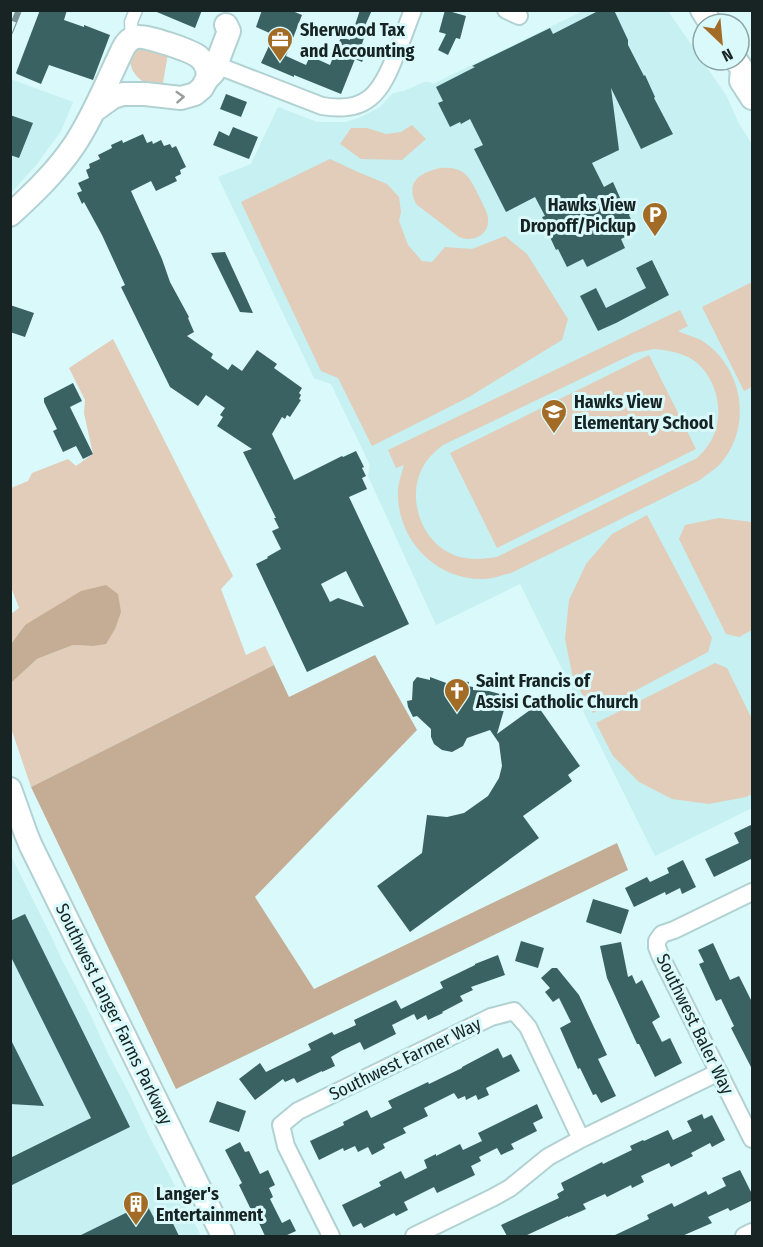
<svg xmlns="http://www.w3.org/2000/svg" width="763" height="1247" viewBox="0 0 763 1247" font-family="'Fira Sans Condensed',sans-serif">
<rect width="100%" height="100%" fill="#d9f9fa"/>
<path fill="#c6f0f1" d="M583 11H668L726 95 739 124 752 144V808L655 856 520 584 436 625 368 476 370 465 331 384 314 378 218 177 251 164 278 107 317 122H346L361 117 380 107 393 93 404 91 424 82H430L433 84Z
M10 79 73 102 61 131 37 164 11 193Z
M10 854 51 936 61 958 91 1016 108 1054 129 1093 148 1134 201 1236H11Z"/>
<path fill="#e1cdb9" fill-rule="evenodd" d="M140 47 168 54 162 88C157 87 152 86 148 84 132 78 122 57 140 47Z
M412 125 426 139 402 160 361 159 340 144 351 128H367L386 134 401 132Z
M330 159 358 172 387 184 399 197 401 212 399 221 408 245 422 261 432 262 445 247 472 249 505 236 527 254 568 319 562 340 469 397 372 446 338 378 321 371 241 202Z
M441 168C465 166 470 178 479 196 482 203 487 211 488 218 490 235 473 243 459 237L416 204C405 181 421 172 441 168Z
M752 282V387L744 391 702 307Z
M680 310 688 326 678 331C686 335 697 337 704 342 743 369 752 425 722 462 716 469 707 474 700 480L511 573C502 575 492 579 483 579 435 580 397 539 398 492 398 483 402 473 404 465L396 468 388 450ZM654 349C667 350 678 352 690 358 718 375 727 417 709 444 706 449 701 454 697 458L497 557C484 559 473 560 460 557 419 546 402 490 429 458 433 453 438 449 443 445L635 353Z
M113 339 233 576 221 589 246 655 265 646 274 665 31 787 11 728V683L37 659 73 645 93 646 25 625 11 644V614L19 608 11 587V488L28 481 32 473 68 459 76 466 93 454 84 413 85 400 69 368Z
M649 355 696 449 497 548 450 453Z
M647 515 712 638 708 652 593 713 573 678 565 639 569 600 586 564 612 534Z
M719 518 752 522V630L739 637 726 634 679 539 685 525Z
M715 663 727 668 752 719V794L746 797 709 804 672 799 639 782 613 756 596 723Z"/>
<path fill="#c4ad94" d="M106 585 118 594 121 612 115 629 106 644 93 646 73 645 37 659 11 683V644L25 625 81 591Z
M375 655 417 730 255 897 314 989 617 843 628 870 176 1089 31 787 274 665 289 697Z"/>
<path fill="#3b6263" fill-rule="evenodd" d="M40 10H67L64 20 84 27V25L110 35 93 80 49 65 41 84 17 74 16 73Z
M152 10H202L195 28Z
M262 10H290L302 15 286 56 306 65 310 56 330 65 341 37 350 40 360 10H372L360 37 364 38 362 44 365 45 363 50 366 52 362 62 355 59 341 94 294 75V77L261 63 274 35 256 27Z
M445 10 466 16 460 39 456 38 448 55 438 50 446 34 439 32Z
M600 10H614L628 40V45L644 76 645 75 655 97 654 98 673 134 641 149 611 88 619 150 592 163 604 187 613 182 621 200 623 199 630 214 629 215 637 232 621 239 625 248 587 267 583 259 567 267 558 249 556 250 549 235 551 234 542 217 545 216 535 197 506 212 474 149 483 145 470 119 461 124 460 122 450 127 438 103 443 101 436 87 475 67 472 66 550 28 553 34Z
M226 94 247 102 241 117 220 109Z
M10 115 33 123 19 158 10 155Z
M233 127 258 137 249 159 213 145 219 131 229 136Z
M143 134 147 143 152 141 153 144 161 140 164 146 170 144 172 148 176 146 186 167 180 170 181 174 175 177 177 181 156 191 151 181 131 191 162 259 170 282 189 317 188 318 194 332 187 336 213 354 211 358 228 370 232 364 242 371 257 350 277 364 274 368 302 388 299 393 301 395 299 399 301 400 290 417 287 415 285 419 282 417 272 434 294 480 342 456 343 457 356 451 364 467 362 468 366 476 362 478 367 489 349 497 409 624 307 672 256 564 268 558 267 557 281 549 272 531 279 528 274 518H276L243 452 252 449 217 426 223 417 220 415 225 408 206 395 198 406 170 387 121 287 125 285 102 235 84 202 82 204 77 193 82 191 78 183 89 178 86 170 90 168 89 164 100 159 98 155 112 148 111 145 122 140 123 143ZM346 571 364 607 338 598 330 602 321 584Z
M225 252 243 291 253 313 240 312 211 253Z
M652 260 669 295 616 323 598 331 580 296 596 288 606 308 646 288 636 268Z
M10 305 34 313 25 337 10 332Z
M73 383 82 401 70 407 93 454 83 459 76 446 63 452 53 431 57 429 44 402V398Z
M417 677 430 680V677L449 684V682L454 683 455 680 469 682 468 686 473 687V690L489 691 507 696 506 703 497 734 537 705 580 766 568 775 572 781 523 816 539 838 410 932 377 886 422 853 427 815 447 817 464 813 488 796 499 778 502 766 499 743 490 730 467 738 463 746 452 752 442 750 434 744 431 737V729L417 716 413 717 408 707 407 701 412 700 413 682Z
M753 824V858L714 877 705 859 739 843 734 833Z
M683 860 696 887 682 894 680 888 666 895 665 892 634 907 625 888 647 877 650 882 669 873 667 868Z
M593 899 629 910 621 934 586 922Z
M25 914 130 1127 10 1186V1158L91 1118 10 955V921Z
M521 941 544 948 538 968 515 961Z
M621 942 628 977 632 975 636 984 642 980 660 1017 652 1022 662 1042 670 1038 682 1063 655 1077 639 1044H637L607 978 600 946Z
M713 943 730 980 739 976 753 1004V1071L731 1028 734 1026 721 999 716 1001 699 964 704 962 698 950Z
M498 955 505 975 471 987 473 990 460 996 463 1001 442 1012 443 1013 428 1020 426 1015 417 1020 414 1014 392 1025 396 1034 364 1050 360 1042 341 1051 331 1057 335 1066 322 1072V1071L297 1083 294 1078 285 1082 283 1079 255 1100 239 1079 260 1063 266 1072 311 1050 308 1044 332 1032 334 1035 356 1025 354 1020 396 1000 401 1009 443 988 440 982 475 965V964Z
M552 968H557L579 995 607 1055 598 1059 616 1096 601 1103 596 1094 593 1095 580 1068 578 1069 560 1028 571 1022 559 998 553 1002 545 992 550 988 541 978Z
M10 1038 44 1106 10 1104Z
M498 1048 503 1058 511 1054 520 1071 486 1088 489 1095 478 1100 476 1095 466 1100 465 1096 458 1099 454 1093 424 1108 428 1116 403 1128 406 1133 383 1144 385 1148 372 1155 368 1147 358 1152 355 1146 344 1151 343 1148 319 1160 310 1141 344 1125 343 1122 367 1110 371 1118 392 1108 388 1101 428 1082 429 1084 462 1068V1067Z
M217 1101 246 1111 239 1132 209 1122Z
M537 1104 543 1118 533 1123 537 1131 511 1144 514 1149 501 1155 497 1148 479 1157 481 1161 471 1166 475 1175 437 1193 434 1187 404 1202 408 1210 396 1216 394 1213 364 1228 361 1223 353 1227 342 1205 381 1186 379 1182 401 1171 405 1179 427 1168 424 1160 436 1154V1156L460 1144 463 1150 482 1141 478 1133Z
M702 1114 704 1119 712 1115 725 1140 712 1147 710 1143 691 1153 693 1156 671 1167 669 1163 641 1176 644 1182 632 1188 631 1185 607 1197 605 1194 583 1204 586 1209 568 1217V1216L525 1236H507L501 1225 559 1198 557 1194 564 1190 561 1183 602 1162 603 1164 632 1150 630 1146 643 1140 644 1141 668 1130 673 1140 692 1131 687 1121Z
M240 1142 245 1152 249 1151 260 1174 268 1170 275 1185 269 1188 273 1197 270 1199 282 1223 290 1219 296 1231 285 1236H265L259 1223 258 1224 239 1185 242 1183 225 1150Z
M740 1170 753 1196V1200L730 1211 728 1208 708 1217 712 1223 682 1236H613L649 1219 647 1215 672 1203 674 1207 706 1191 708 1195 726 1186 722 1178Z
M146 1203 154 1218 167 1211 179 1236H79Z"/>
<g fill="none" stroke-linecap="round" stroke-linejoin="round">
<defs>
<path id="pedestrian" d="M132 38 131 22 136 10"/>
<path id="minor" d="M506 10 519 16
M216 65 322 106C367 114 381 93 396 54 402 40 407 25 413 10
M752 892 674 930 662 934 657 941V947L660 955 752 1139
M331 1236 286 1146 281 1125 298 1111 491 1017 514 1011 528 1027 581 1139
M414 1236 494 1197 510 1188 548 1157 581 1139 719 1072
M744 1236 752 1232"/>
<path id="secondary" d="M702 10 711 24
M736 60 742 69 741 81 752 98
M95 110 113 97 123 94H145L181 98 195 94 202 88 207 79 213 73 229 31 226 25
M10 215C34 193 57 171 75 144 94 115 106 84 121 53 124 46 128 38 137 37 146 35 192 51 199 57 206 63 209 70 207 79
M10 789 26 834 31 846 223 1236"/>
</defs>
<use href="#pedestrian" stroke="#b2d1d2" stroke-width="15"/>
<use href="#minor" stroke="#b2d1d2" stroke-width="20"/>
<use href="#secondary" stroke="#b2d1d2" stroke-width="26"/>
<use href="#pedestrian" stroke="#fff" stroke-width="12"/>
<use href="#minor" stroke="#fff" stroke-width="16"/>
<use href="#secondary" stroke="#fff" stroke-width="22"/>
<defs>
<path id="rail" d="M10 32 19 10"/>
</defs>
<use href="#rail" stroke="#7b9192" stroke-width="6"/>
<use href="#rail" stroke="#d9f9fa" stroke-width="4" stroke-dasharray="11" stroke-linecap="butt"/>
</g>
<defs><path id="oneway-chevron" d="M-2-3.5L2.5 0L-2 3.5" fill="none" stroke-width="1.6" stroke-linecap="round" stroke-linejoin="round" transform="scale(1.5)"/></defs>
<use stroke="#979c9c" href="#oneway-chevron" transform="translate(180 97) rotate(-4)"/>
<defs>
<symbol id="office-pin" viewBox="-11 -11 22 30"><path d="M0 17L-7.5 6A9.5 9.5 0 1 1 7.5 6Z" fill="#a26c27" stroke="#d9f9fa"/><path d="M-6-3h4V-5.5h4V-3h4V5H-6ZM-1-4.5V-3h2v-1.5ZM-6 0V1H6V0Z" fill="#fff"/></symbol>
<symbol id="parking-pin" viewBox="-11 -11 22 30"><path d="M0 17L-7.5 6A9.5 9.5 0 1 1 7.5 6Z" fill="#a26c27" stroke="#d9f9fa"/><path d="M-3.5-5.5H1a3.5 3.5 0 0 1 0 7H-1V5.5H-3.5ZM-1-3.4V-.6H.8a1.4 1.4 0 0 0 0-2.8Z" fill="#fff"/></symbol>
<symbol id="school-pin" viewBox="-11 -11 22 30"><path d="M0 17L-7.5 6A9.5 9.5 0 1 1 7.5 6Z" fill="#a26c27" stroke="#d9f9fa"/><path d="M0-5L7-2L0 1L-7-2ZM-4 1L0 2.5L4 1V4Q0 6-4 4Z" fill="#fff"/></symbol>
<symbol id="church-pin" viewBox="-11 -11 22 30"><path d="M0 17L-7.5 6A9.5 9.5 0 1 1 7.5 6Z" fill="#a26c27" stroke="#d9f9fa"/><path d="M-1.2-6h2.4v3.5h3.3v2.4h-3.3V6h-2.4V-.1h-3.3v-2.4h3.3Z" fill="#fff"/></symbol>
<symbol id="building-pin" viewBox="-11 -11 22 30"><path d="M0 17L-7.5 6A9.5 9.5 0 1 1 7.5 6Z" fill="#a26c27" stroke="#d9f9fa"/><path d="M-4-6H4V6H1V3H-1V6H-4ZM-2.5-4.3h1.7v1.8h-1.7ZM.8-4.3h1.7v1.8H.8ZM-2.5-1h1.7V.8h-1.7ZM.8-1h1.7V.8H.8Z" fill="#fff"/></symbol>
</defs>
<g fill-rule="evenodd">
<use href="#office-pin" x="265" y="25" width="30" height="40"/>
<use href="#parking-pin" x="640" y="200" width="30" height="40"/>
<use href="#school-pin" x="539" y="397" width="30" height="40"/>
<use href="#church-pin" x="442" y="676" width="30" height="40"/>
<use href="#building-pin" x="121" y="1189" width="30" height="40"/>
</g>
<g text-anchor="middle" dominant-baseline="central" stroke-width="6" stroke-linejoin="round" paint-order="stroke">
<g font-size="18" font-weight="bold" fill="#182424" stroke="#d9f9fa" text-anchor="start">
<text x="300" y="30">Sherwood Tax<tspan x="300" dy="21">and Accounting</tspan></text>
<text x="636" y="205" text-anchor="end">Hawks View<tspan x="636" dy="21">Dropoff/Pickup</tspan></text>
<text x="574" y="402">Hawks View<tspan x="574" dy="21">Elementary School</tspan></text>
<text x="476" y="681">Saint Francis of<tspan x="476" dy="21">Assisi Catholic Church</tspan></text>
<text x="156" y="1194">Langer's<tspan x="156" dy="21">Entertainment</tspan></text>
</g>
<g font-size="18" fill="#182424" stroke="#d9f9fa">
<text transform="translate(114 1014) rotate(64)">Southwest Langer Farms Parkway</text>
<text transform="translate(695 1024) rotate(64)">Southwest Baler Way</text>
<text transform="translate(405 1059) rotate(-26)">Southwest Farmer Way</text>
</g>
</g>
<rect width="763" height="1247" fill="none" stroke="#182424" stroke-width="24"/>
<g transform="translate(721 42) rotate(154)"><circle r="28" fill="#d9f9fa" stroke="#8ca4a4" stroke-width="1.5"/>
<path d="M0-4.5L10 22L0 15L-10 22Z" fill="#a26c27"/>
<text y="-9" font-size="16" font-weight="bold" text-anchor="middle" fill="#182424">N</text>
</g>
</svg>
